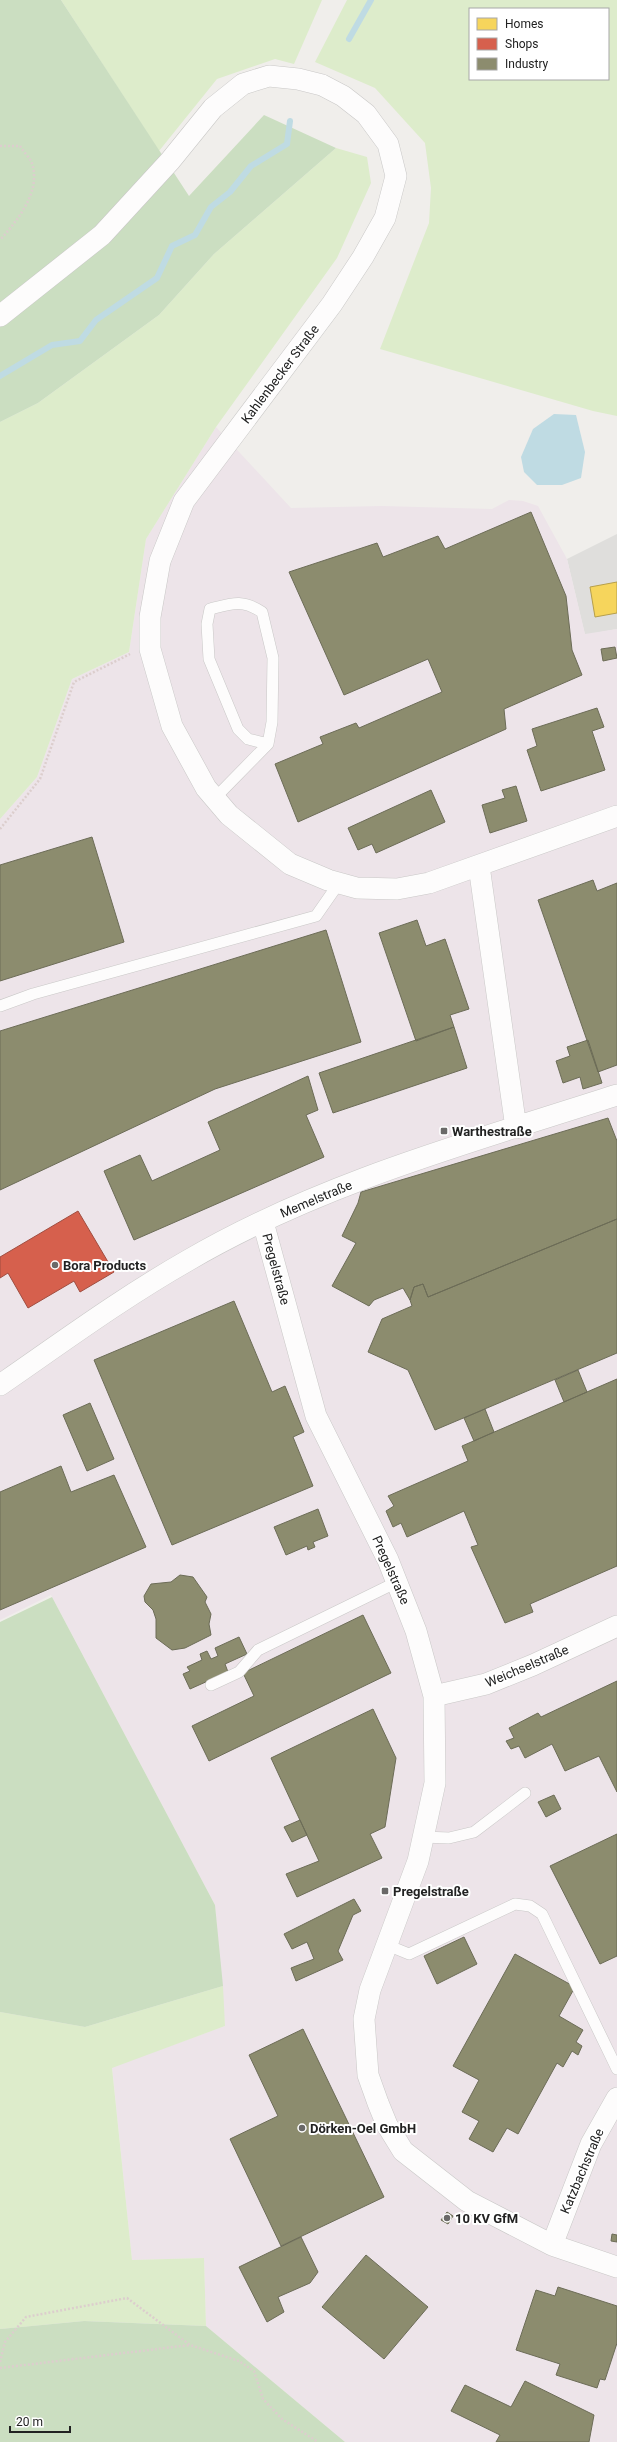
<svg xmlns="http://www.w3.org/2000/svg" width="617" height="2442" viewBox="0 0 617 2442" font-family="Roboto,sans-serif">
<rect width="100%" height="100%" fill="#f0eeeb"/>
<path fill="#dfdedc" d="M617 534V629L585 635 567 559Z"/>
<path fill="#ede4e9" d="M216 427 291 508 382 506 492 509 509 500 523 501 538 506 567 559 585 634 617 629V2442H345L206 2326 204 2258 132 2260 112 2067 225 2026 215 1905 51 1595 0 1620V819L37 777 72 679 129 652 146 539Z"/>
<path fill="#ddeccb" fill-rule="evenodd" d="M61 0H322L294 64 275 59 217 79 159 151Z
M347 0H617V416L593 411 380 349 429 223 431 188 425 143 375 88 315 62ZM470 9H608V79H470Z
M336 148 367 157 371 183 337 258 216 427 146 539 129 652 72 679 37 777 0 819V422L38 403 159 315 214 254Z
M223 1986 225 2026 112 2068 132 2260 204 2258 206 2326 84 2321 0 2329V2012L85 2027Z"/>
<path fill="#cbdec1" d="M0 0H61L189 196 264 115 336 148 214 254 159 315 38 403 0 422Z
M52 1597 215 1905 223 1986 85 2027 0 2012V1622Z
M84 2321 206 2326 345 2442H0V2329Z"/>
<path fill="#bfdbe3" d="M554 414 576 415 585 452 581 478 562 485H537L524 472 521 457 533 429Z"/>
<path fill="#f6d55c" stroke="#b69f4b" d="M617 582V613L595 617 590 587Z"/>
<path fill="#d6604d" stroke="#a04d40" d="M78 1211 114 1272 80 1292 74 1281 28 1308 8 1273 0 1278V1257Z"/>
<path fill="#8c8c6e" stroke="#6c6c57" d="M531 512 566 596 572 650 582 675 504 709 506 729 298 822 275 764 323 744 320 737 356 723 359 728 442 692 428 659 344 695 289 572 377 543 383 557 438 536 445 549Z
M615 647 617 658 603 661 601 649Z
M597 708 604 727 592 731 605 770 541 791 527 750 537 746 532 729Z
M516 786 527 821 490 833 482 805 505 798 502 790Z
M431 790 445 822 376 853 372 844 358 850 348 828Z
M92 837 124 942 0 981V865Z
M593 880 597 891 617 883V1065L598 1072 538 900Z
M417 920 426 946 445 939 469 1009 450 1015 454 1027 416 1041 379 933Z
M326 930 361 1042 215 1089 0 1190V1031Z
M454 1027 467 1068 333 1113 319 1073Z
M588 1040 602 1083 583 1089 580 1077 563 1083 556 1061 570 1056 567 1047Z
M308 1076 318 1110 306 1115 324 1157 134 1240 104 1171 140 1155 152 1181 220 1150 208 1122Z
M608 1118 617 1141V1219L428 1297 423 1284 414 1287 410 1300 403 1288 374 1300 369 1306 332 1286 356 1243 342 1236 358 1203 361 1192Z
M617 1219V1353L435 1430 408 1370 368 1352 382 1319 412 1306 410 1300 414 1287 423 1284 428 1297Z
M234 1301 272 1392 285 1386 304 1432 293 1437 313 1486 172 1545 94 1360Z
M578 1370 587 1392 564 1402 555 1380Z
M617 1379V1566L530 1604 533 1612 505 1623 471 1547 478 1545 464 1511 407 1537 401 1523 393 1527 386 1511 394 1506 388 1496 468 1461 462 1446Z
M90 1403 114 1459 87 1471 63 1415Z
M485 1409 494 1432 474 1441 464 1418Z
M61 1466 71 1492 114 1475 146 1547 0 1610V1492Z
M318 1509 328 1536 313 1542 315 1547 308 1550 307 1546 286 1555 274 1527Z
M180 1575 193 1577 207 1597 205 1602 211 1614 209 1624 211 1635 185 1648 172 1650 156 1638V1619L153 1610 145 1602 144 1596 151 1584 171 1582Z
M363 1615 391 1673 209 1761 192 1726 254 1696 243 1673Z
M239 1637 247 1654 225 1664 228 1672 190 1689 183 1674 190 1671 187 1667 202 1660 200 1654 207 1651 211 1659 218 1656 215 1648Z
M617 1681V1792L599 1756 565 1771 552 1744 525 1758 519 1746 511 1749 506 1741 514 1738 509 1728 538 1713 541 1717Z
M373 1709 396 1758 385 1827 370 1834 382 1858 297 1897 286 1874 319 1861 271 1758Z
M554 1795 561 1809 546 1817 538 1802Z
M300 1820 307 1835 292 1842 284 1827Z
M617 1834V1956L600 1964 550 1866Z
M354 1899 361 1911 353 1915 338 1951 343 1960 296 1981 291 1968 314 1959 307 1942 292 1949 284 1934Z
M464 1937 477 1964 437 1984 424 1956Z
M515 1954 575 1987 559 2016 583 2030 576 2042 582 2046 578 2055 572 2051 563 2067 557 2063 518 2134 507 2128 493 2152 469 2139 479 2121 462 2112 479 2080 453 2066Z
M303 2029 384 2197 281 2246 230 2139 278 2116 249 2055Z
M447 2212 453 2216 448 2224 441 2220Z
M612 2234 617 2235V2242L611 2241Z
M301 2237 318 2272 310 2283 278 2297 284 2312 267 2322 239 2267Z
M366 2255 428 2307 384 2359 322 2307Z
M558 2287 617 2306V2343L605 2380 600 2379 597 2388 556 2375 560 2364 516 2350 536 2290 555 2296Z
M525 2381 594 2415 589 2442H496L500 2435 451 2411 465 2385 511 2407Z"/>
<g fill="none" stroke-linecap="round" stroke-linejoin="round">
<path stroke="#bfdbe3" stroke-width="6" d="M349 39 371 0
M0 376 52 345 80 341 96 320 157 278 172 246 195 235 211 207 230 192 251 166 287 144 290 121"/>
<defs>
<path id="service" d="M215 798 268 744 272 722 273 658 262 612C242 599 233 603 210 609L207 624 209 659 238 729 248 739 268 744
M0 1006 33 994 316 916 339 883
M211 1685 239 1672 258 1650 397 1582
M423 1837 449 1838 474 1832 525 1793
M387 1945 409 1954 515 1904 530 1906 542 1914 617 2069"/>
<path id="minor" d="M0 316 102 235 170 161 213 108 243 84 269 76 298 79 322 85 343 96 366 114 388 144 396 176 385 218 363 257 332 304 184 501 160 561 150 617V649L172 726 206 788 229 815 290 864 328 880 357 888 397 889 429 883 617 816
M479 866 516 1128
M263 1222 316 1416 388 1560 416 1631 434 1696 435 1783 418 1861 370 1990 364 2019 368 2075 378 2103 387 2125 403 2151 467 2201 552 2245 617 2267
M0 1385C61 1343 122 1298 187 1261 320 1183 471 1142 617 1095
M434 1696 486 1684 533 1665 617 1626
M552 2245 591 2144 617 2098"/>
</defs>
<use href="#service" stroke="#c9c8c7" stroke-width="12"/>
<use href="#minor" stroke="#c9c8c7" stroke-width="22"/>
<path stroke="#dccecd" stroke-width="2.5" stroke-dasharray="2 2" stroke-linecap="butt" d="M0 146H20C23 151 28 156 31 161 43 189 18 220 0 240
M0 829 40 779 74 682 130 654
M0 2362 5 2342 26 2317 127 2298 190 2345 239 2361 254 2371 263 2399 282 2419 318 2442
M0 2368 190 2345"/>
<use href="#service" stroke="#fdfcfc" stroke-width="11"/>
<use href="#minor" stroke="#fdfcfc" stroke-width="21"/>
</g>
<g fill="#6a6968" stroke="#fff" stroke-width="1.5">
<rect x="440" y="1127" width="8" height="8" rx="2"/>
<circle cx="55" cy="1265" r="4"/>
<rect x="381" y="1887" width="8" height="8" rx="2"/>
<circle cx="302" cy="2128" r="4"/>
<circle cx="447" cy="2218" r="4"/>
</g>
<g text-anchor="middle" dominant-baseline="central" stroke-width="4" stroke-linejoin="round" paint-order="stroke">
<g font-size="13" fill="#222" stroke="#fff">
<text transform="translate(280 374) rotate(-53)">Kahlenbecker Straße</text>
<text transform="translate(316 1199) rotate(-23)">Memelstraße</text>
<text transform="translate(276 1269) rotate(75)">Pregelstraße</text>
<text transform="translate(391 1570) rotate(66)">Pregelstraße</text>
<text transform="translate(527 1666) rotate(-23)">Weichselstraße</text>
<text transform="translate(582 2171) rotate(-67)">Katzbachstraße</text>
</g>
<g font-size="13" font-weight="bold" fill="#222" stroke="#fff" text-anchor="start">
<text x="452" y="1131">Warthestraße</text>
<text x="63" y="1265">Bora Products</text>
<text x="393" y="1891">Pregelstraße</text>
<text x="310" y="2128">Dörken-Oel GmbH</text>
<text x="455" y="2218">10 KV GfM</text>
</g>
</g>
<rect x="469" y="8" width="140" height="72" fill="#ffffff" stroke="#a7a7a7"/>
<rect x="477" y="18" width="20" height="12" fill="#f6d55c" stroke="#a7a7a7"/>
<text x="505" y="28" font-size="12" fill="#222222">Homes</text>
<rect x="477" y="38" width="20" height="12" fill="#d6604d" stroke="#a7a7a7"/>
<text x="505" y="48" font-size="12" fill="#222222">Shops</text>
<rect x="477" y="58" width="20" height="12" fill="#8c8c6e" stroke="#a7a7a7"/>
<text x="505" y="68" font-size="12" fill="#222222">Industry</text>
<path d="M10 2426v6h60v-6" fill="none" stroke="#222222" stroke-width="2"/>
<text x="16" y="2426" font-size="12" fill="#222222" stroke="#ffffff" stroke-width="3" paint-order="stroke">20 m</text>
</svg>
